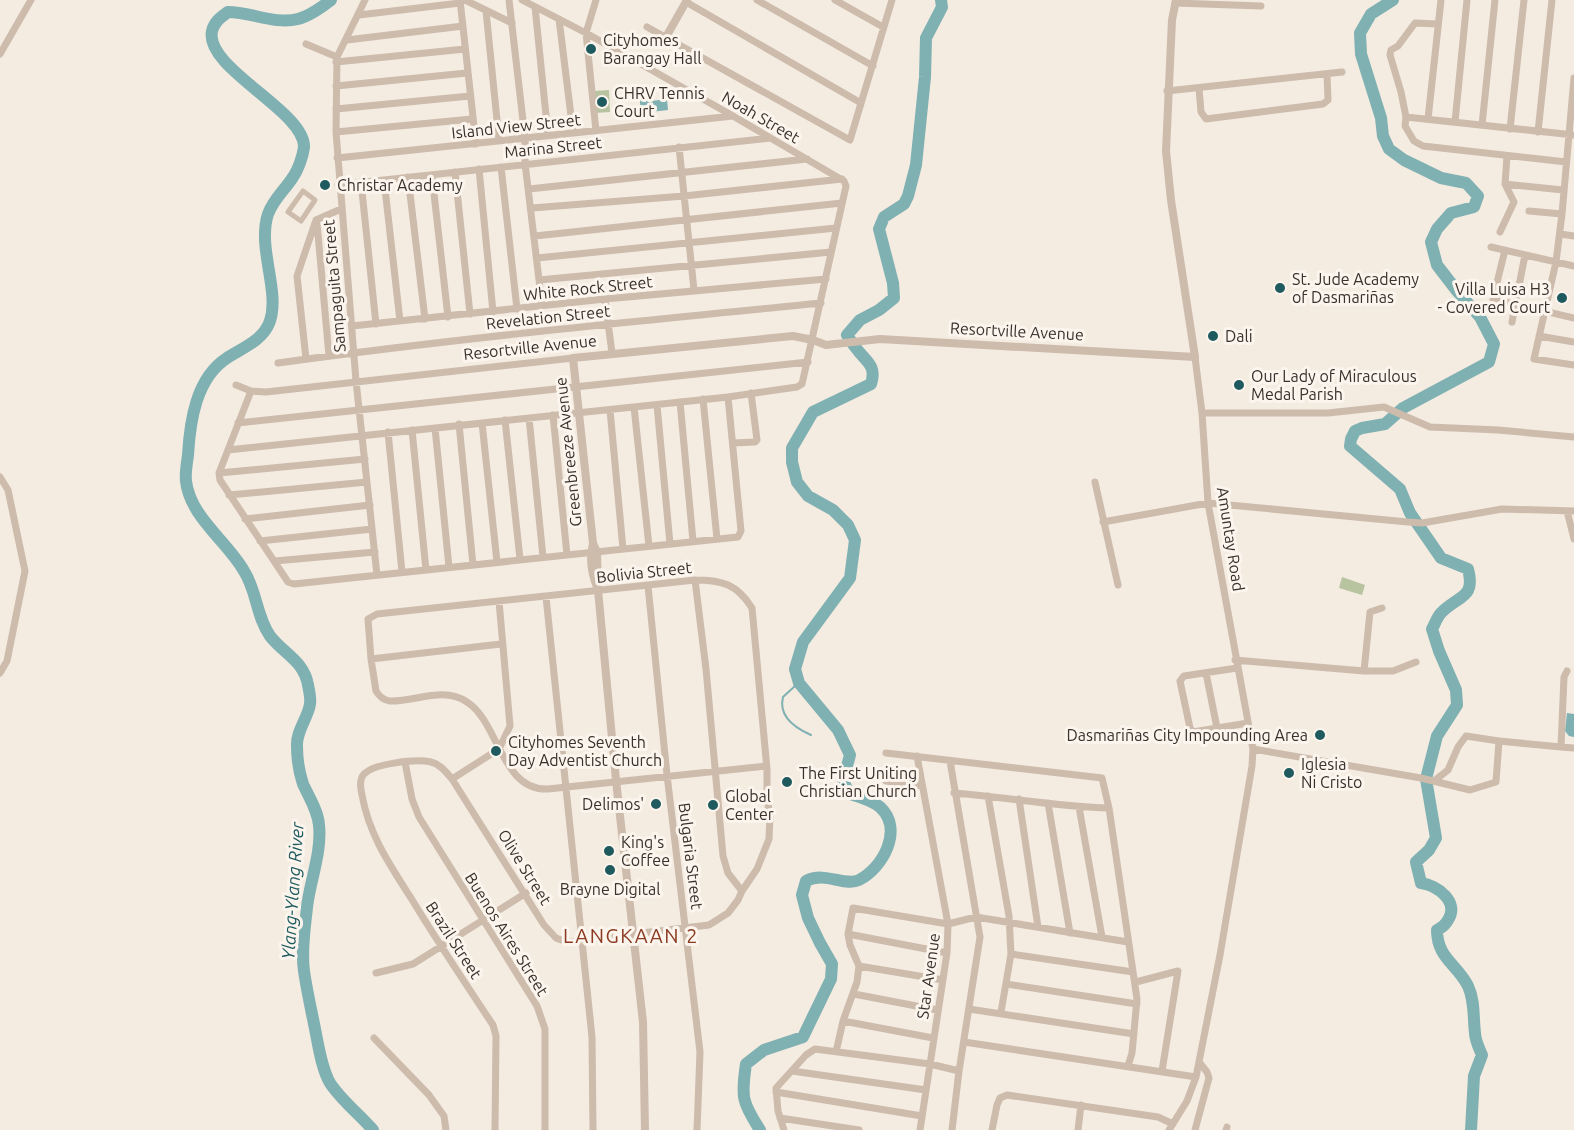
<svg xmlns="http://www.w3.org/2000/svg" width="1574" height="1130" viewBox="0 0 1574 1130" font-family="Ubuntu,sans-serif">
<rect width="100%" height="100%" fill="#f4ebe1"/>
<path fill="#b8c4a0" d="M609 90 610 112 595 113 594 91Z
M1342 577 1365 585 1362 595 1339 588Z"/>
<path fill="#7fb0b2" d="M650 91 651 101 667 99 668 110 641 113 639 92Z
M1567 713 1574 714V737L1569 736 1565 731Z"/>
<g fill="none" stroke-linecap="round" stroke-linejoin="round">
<path stroke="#7fb0b2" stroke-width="2" d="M797 677 795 686 783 697C778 717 795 728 811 735"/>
<path stroke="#7fb0b2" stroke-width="12" d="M331 0C322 7 310 16 298 19 275 25 251 12 228 12 221 17 214 22 212 31 204 68 305 111 304 147 303 156 298 170 293 177 285 190 274 198 268 214 257 248 280 290 270 321 263 341 242 348 227 358 196 378 190 421 188 455 187 463 185 473 186 481 190 517 227 541 244 571 257 591 256 616 270 636 284 654 304 661 308 685 309 690 311 698 310 704 308 718 296 731 297 746 297 759 299 772 303 784 309 797 318 811 319 825 322 852 310 881 307 907 305 928 301 950 304 971 307 992 312 1013 316 1034 319 1049 322 1069 330 1083 341 1100 359 1114 373 1130
M1393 0 1371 14 1360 33 1361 54 1381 118 1383 136 1389 149 1404 160 1441 178 1466 183 1478 196 1474 207 1451 213 1437 229 1431 242 1437 265 1457 291 1480 317 1494 344 1489 362 1403 408 1385 424 1362 428 1355 431 1351 439 1350 446 1400 489 1410 513 1441 558 1468 569C1476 599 1458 595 1441 613 1437 617 1435 624 1432 629L1439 651 1456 690 1457 705 1437 736 1426 779 1436 838 1429 850 1416 862 1421 883C1437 885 1460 902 1448 920 1446 924 1441 928 1437 930 1437 958 1457 964 1468 986 1475 1001 1473 1017 1475 1033 1475 1040 1479 1048 1482 1055L1474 1076 1471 1130
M760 1130C742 1102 741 1097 746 1064L764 1050 803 1037 831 979 832 964 820 943 808 918 802 895 806 881C825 871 845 887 859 880 883 868 904 829 880 807 871 800 860 797 850 794L843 781 850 755 838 730 799 683 795 669 803 642 850 578 855 540 848 525 833 510 808 496 797 482 792 462V448L813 412 871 384C877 365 866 362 856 348 852 344 850 339 847 335L860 320 879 310 894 298 893 283 879 229 884 217 904 204 908 196 916 165 925 77 926 38 942 7 941 0"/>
<path stroke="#cdbbac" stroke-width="5" d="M303 191 315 200 301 221 288 212Z"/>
<path stroke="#cdbbac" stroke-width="7" d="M365 0 337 57 336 132 356 381 377 575
M460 0 476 144
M465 0 512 23
M509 0 525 138V163L542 305
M596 0 586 33 596 131
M757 0 873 66
M835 0 883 27
M686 2 861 103
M1175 3 1261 6
M535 7 548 135
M486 11 499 140
M359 15 460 3
M559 19 573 132
M1437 24 1415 23 1398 46 1391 50 1390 55 1401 92 1406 117 1405 126 1414 141 1423 146 1566 162
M647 27 850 140 892 0
M347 40 463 26
M306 44 337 57
M0 54 31 0
M336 62 465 49
M1574 78 1562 214 1556 262 1534 359 1574 365
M336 86 467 73
M1199 88 1201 112 1206 119 1323 104 1328 100 1327 74
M1167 91 1342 72
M336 109 470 96
M1406 117 1574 135
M1428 119 1441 0
M1455 122 1467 0
M1482 125 1495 0
M1510 129 1524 0
M336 132 472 119
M1538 132 1552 0
M679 147 694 290
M337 158 733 116
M501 167 517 309
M479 169 493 312
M455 172 470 314
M432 176 448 317
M408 177 425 319
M384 180 400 321
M361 182 376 324
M1505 184 1563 190
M338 185 770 138
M529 189 807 159
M532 208 684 196 842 179
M1529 211 1562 214
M317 223 329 356
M1500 232 1514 202 1505 184 1507 156
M1560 234 1574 236
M535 236 842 203
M1491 247 1574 266
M1505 250 1493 299 1574 318
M537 258 836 228
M539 280 831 252
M605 299 612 353
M1512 322 1525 255
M352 326 605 299 826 279
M1539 336 1574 342
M306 359 297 276 316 220 341 209
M278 363C459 338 640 321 821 303
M236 385 251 391 266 392 573 358
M251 391 219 473 220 480 288 582 294 584 738 537 741 531 728 397
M703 399 717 539
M680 402 693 541
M657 405 670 544
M634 407 649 546
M610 410 623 549
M1202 413H1328L1384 407 1430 427 1498 430 1574 437
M553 415 567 555
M529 418 543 557
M505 420 520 559
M238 423 808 362
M482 423 497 562
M459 424 473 565
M435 428 449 567
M412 430 426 570
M388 432 402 572
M733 443 755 442 757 440 751 393
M228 450 728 397 797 387 802 384 846 186 844 181 733 116 586 33 522 0
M219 473 365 459
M0 477 8 490 25 571 7 661 0 673
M1095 482 1118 585
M229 495 367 482
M1567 511 1574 539
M245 519 370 505
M1103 522 1208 503 1408 522 1422 523 1502 509 1574 511
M260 541 372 529
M275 561 375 552
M695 580 706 669 723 856 728 873 742 891
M648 586 667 775 700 1052 697 1130
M546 597 592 1037 593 1130
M371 659 501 644
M1235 660 1364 671H1393L1416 662
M1237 668 1184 676 1180 681 1190 728 1193 732 1248 723
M1364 671 1370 612 1382 608
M1567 671 1564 677 1561 747 1574 748
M1206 673 1217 728
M1253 749 1421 778 1470 790 1496 782 1499 741 1561 747
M886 753 1102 778 1109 808 1137 999 1132 1053 1128 1066
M917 756 948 924 947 953 920 1130
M950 761 980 937 959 1071 952 1130
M405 762 412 799 419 817 537 1006 545 1029V1130
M452 779 499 749 510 726 499 601
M886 781 922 786
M1434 781 1448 770 1458 747 1466 736 1499 741
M954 793C1006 797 1058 807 1109 808
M988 796 1009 916 1011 954 1001 1012
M1019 799 1038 927
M1048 803 1070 933
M1079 807 1102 937
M848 934 947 953
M1011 954 1133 972
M859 966 943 980
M376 973 413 964 526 893
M1136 982 1178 971 1162 1071
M1006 984 1137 1004
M854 994 937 1010
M969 1009 1134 1034
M843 1021 933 1038
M374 1038 429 1095 444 1116 446 1130
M964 1042 1196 1077
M836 1052 843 1021 857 982 859 966 850 945 848 934 853 908 948 924 976 917 1128 942
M792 1071 926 1090
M776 1092 922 1116
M780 1118 859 1130
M495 1130 496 1036 493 1025C465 983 437 941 411 898 390 865 369 835 362 795 361 790 359 783 362 777 369 763 417 759 431 762 440 764 446 772 452 779L544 925 556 938 567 942 709 925 728 913 738 900 742 891 757 869 769 839 770 816 767 799V769L752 608C737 584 722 580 695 580L377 614 368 619 371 659 376 691C379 696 383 700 390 701 415 702 443 686 467 702 499 722 501 791 548 789L766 766
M784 1130 778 1111 776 1088 806 1055 815 1049 930 1064 959 1071
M992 1130 997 1105 1000 1098 1007 1095 1158 1117 1173 1124
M1078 1130 1081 1105
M1169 1130 1187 1101 1196 1077 1220 955 1252 766 1253 749 1208 503 1202 413 1195 357
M1195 1130 1209 1078 1207 1072 1199 1062
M1226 1130 1227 1127"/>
<path stroke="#cdbbac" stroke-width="8" d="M666 37 687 0
M593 544C589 559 591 572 597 587
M645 1130 643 1022 616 780 598 590 597 552 593 543 573 358 793 336 813 340 826 345 880 339 1195 357 1171 200 1166 151 1172 20 1176 0"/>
</g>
<g fill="#1f5a5e" stroke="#fbf5ee" stroke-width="2">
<circle cx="591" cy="49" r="6"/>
<circle cx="602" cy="102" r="6"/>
<circle cx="325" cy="185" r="6"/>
<circle cx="1280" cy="288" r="6"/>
<circle cx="1562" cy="298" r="6"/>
<circle cx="1213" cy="336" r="6"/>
<circle cx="1239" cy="385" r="6"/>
<circle cx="1320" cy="735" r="6"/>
<circle cx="496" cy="751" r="6"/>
<circle cx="1289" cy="773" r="6"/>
<circle cx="787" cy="782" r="6"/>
<circle cx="656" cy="804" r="6"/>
<circle cx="713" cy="805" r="6"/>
<circle cx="609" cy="851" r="6"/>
<circle cx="610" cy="870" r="6"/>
</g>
<g text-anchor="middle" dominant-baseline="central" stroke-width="6" stroke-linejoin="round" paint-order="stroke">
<g font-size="16" fill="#3b302b" stroke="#fbf5ee" text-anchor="start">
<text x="603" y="40">Cityhomes<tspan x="603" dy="18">Barangay Hall</tspan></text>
<text x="614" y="93">CHRV Tennis<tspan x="614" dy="18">Court</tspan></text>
<text x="337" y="185">Christar Academy</text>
<text x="1292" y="279">St. Jude Academy<tspan x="1292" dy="18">of Dasmariñas</tspan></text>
<text x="1550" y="289" text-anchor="end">Villa Luisa H3<tspan x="1550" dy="18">- Covered Court</tspan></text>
<text x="1225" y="336">Dali</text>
<text x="1251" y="376">Our Lady of Miraculous<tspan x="1251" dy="18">Medal Parish</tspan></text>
<text x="1308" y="735" text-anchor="end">Dasmariñas City Impounding Area</text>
<text x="508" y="742">Cityhomes Seventh<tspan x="508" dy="18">Day Adventist Church</tspan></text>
<text x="1301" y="764">Iglesia<tspan x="1301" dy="18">Ni Cristo</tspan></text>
<text x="799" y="773">The First Uniting<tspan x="799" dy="18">Christian Church</tspan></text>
<text x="725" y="796">Global<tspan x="725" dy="18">Center</tspan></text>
<text x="644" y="804" text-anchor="end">Delimos'</text>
<text x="621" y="842">King's<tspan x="621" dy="18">Coffee</tspan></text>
<text x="610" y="889" text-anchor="middle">Brayne Digital</text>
</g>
<g font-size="16" fill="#3b302b" stroke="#fbf5ee">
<text transform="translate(761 117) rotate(30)">Noah Street</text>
<text transform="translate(516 126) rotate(-6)">Island View Street</text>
<text transform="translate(553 147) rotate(-6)">Marina Street</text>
<text transform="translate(334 286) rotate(-95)">Sampaguita Street</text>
<text transform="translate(588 288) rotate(-6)">White Rock Street</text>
<text transform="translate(548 317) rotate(-6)">Revelation Street</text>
<text transform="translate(1017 331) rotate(3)">Resortville Avenue</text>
<text transform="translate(530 347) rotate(-6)">Resortville Avenue</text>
<text transform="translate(568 452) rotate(-96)">Greenbreeze Avenue</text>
<text transform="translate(1231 539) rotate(81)">Amuntay Road</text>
<text transform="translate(644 572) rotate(-6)">Bolivia Street</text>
<text transform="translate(691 856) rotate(83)">Bulgaria Street</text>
<text transform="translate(525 867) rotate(58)">Olive Street</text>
<text transform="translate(507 934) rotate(58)">Buenos Aires Street</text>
<text transform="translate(454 940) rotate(57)">Brazil Street</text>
<text transform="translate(928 976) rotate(-82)">Star Avenue</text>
</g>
<g font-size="18" font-style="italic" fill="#1f5a5e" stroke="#fbf5ee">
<text transform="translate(292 891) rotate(-86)">Ylang-Ylang River</text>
</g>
<g font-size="20" letter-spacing="1.5" fill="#8c3b22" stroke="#fbf5ee">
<text x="631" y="935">LANGKAAN 2</text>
</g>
</g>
</svg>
